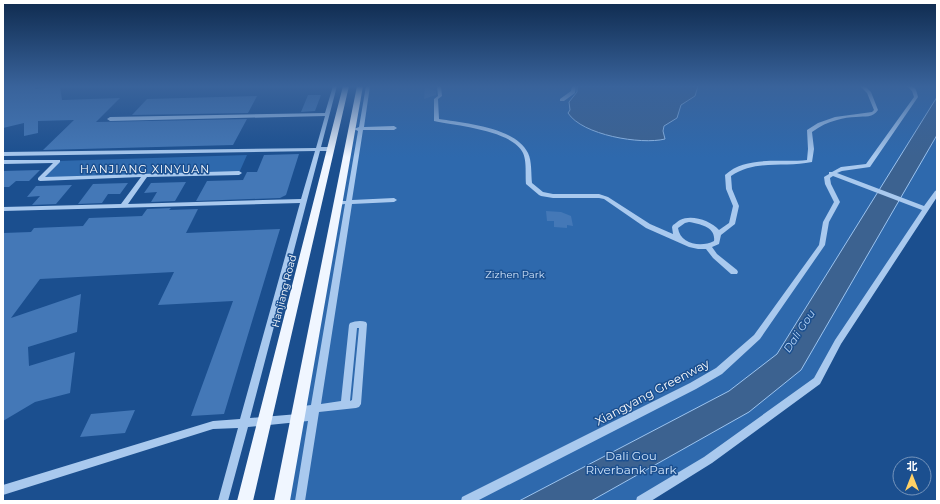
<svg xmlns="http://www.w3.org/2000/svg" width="940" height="504" viewBox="0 0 940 504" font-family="Montserrat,'Noto Sans SC',sans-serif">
<rect width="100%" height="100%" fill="#1b4f8f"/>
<path fill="#2e69ad" d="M360 86H937V192L817 381 641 501H283Z
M247 155 239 173 40 179 58 161Z"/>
<path fill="#3c6290" stroke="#9cc4f0" d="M577 86H698L695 96 681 105 677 118 664 126 663 131 665 139C641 145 582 135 568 113L570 110 569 102 577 92Z
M937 97V135L801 370 749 412 591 501H519L729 391 777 354Z"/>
<path fill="#4478b7" d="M7 86H35V89L60 86 62 100 120 98 96 122 247 119 233 145 43 150 74 120 38 121V133L24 136V123L3 128V87Z
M425 87 436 91V95L424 99Z
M308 95H321L315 111 301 112Z
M257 96 248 113 132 115 147 99Z
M299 154 286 195 280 198 196 201 207 181 243 180 247 172H257L264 155Z
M40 170 29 181H16L9 187H3V171Z
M186 182 175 201 151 202 157 192 144 193 151 183Z
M128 183 120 194H108L102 203 78 204 93 184Z
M72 185 56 204 32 205 40 196 27 197 36 186Z
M171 208 169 210 198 209 186 233 280 229 224 414 191 416 233 301 158 305 174 272 40 279 11 318 81 294 77 332 28 347 29 366 75 352 70 393 35 402 3 421V233L31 232 34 228 83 226 89 218 142 216 147 209Z
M546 211 561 212 571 216 573 226 567 225V228L554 227V221H547Z
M135 410 125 433 80 437 91 414Z"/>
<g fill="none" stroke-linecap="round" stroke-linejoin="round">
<path fill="#a9c9ee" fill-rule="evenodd" d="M333 86H337L321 147H331L334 149 331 151H320L250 418 298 414 296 413 294 410 296 407 311 405 345 204 337 205 334 203 337 201H346L358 131 354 129 359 127 366 86H370L364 127 394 126 397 128 394 130H363L352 200 394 198 397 200 394 202 352 204 321 404 341 401 349 325 350 323C355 321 361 320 366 322L367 324 361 404 359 407 356 408 319 412 305 501H295L308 421 248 427 228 501H218L238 428 213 429 3 495V485L213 421 240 419 300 203 3 211V207L121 204 141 177 40 181 38 180V178L53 163 3 164V160H60V162L45 177 239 171 242 173 239 175 147 177 128 204 301 199 315 151 3 156V152L316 148 325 116 110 121 107 119 110 117 325 113ZM357 328H359L352 400 350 401Z
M437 86H441L442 96 438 99 439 119C464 123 515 127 528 153 532 161 531 174 532 183L543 192 553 194H599L608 197 650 224 673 234 672 227 673 225C675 224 678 221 680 220 692 214 711 221 719 230L729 223 733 206 726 189 725 175C746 155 781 163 807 160L808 149 807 130 818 123 835 117 872 112 874 110 867 93 860 86H865L871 92 878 110C873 118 865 116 856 117 850 117 843 118 837 120 828 122 820 126 812 132L814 149 812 162C785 168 756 159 731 176L732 189 739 206 735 224 721 235 719 244 712 247 717 254 737 270 738 272 737 274H731L713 258 706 249H698L689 247 646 228 604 199 599 198H553L541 196 539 195 526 184C525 175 527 162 523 153 512 130 457 126 434 121V99L438 96ZM689 222C700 224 716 227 714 241 701 248 680 244 678 228L685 223Z
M572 86H576L575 93 564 101H560V99L571 91Z
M907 86C916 86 916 89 918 97L870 167 842 171 837 173 924 206 935 191 937 190V197L841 344 820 384 712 463 651 501H636L637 497 704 457 814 378 835 340 922 210 833 176 830 178 831 184 840 202 829 222 825 245 760 339 722 374 696 389 477 501H461L462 497 690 383 716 368 754 335 819 245 823 222 834 202 825 184 824 177 829 174V172H832L841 167 866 164 914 97 912 91Z"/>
<path fill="#f0f6ff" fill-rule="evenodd" d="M343 86H349L253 501H237Z
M357 86H363L290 501H274Z"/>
</g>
<linearGradient id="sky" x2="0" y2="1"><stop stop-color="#0f2b4f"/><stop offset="0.55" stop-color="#39639b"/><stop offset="1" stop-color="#39639b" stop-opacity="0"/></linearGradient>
<rect width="940" height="157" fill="url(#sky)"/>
<g text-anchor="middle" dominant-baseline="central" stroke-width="3" stroke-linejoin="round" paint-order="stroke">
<g font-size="10" fill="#cfe3fa" stroke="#1b4f8f">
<text x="515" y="274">Zizhen Park</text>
</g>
<g font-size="10" fill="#fff" stroke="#1b4f8f">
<text transform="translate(284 291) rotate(-76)">Hanjiang Road</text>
</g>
<g font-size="11" letter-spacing="1" fill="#fff" stroke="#1b4f8f">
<text x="145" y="169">HANJIANG XINYUAN</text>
</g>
<g font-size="11" font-style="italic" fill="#b5d3f5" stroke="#1b4f8f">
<text transform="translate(799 331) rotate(-57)">Dali Gou</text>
</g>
<g font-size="12" fill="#fff" stroke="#1b4f8f">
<text transform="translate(652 392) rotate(-28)">Xiangyang Greenway</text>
</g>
<g font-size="12" fill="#cfe3fa" stroke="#1b4f8f">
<text x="631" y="455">Dali Gou<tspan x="631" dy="14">Riverbank Park</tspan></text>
</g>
</g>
<rect width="940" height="504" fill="none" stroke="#ffffff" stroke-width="8"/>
<g transform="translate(912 476)"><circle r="19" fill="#1b4f8f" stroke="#7695bc"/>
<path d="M0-3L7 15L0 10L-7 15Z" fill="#ffd166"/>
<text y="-6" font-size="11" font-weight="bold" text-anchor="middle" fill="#ffffff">北</text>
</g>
</svg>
